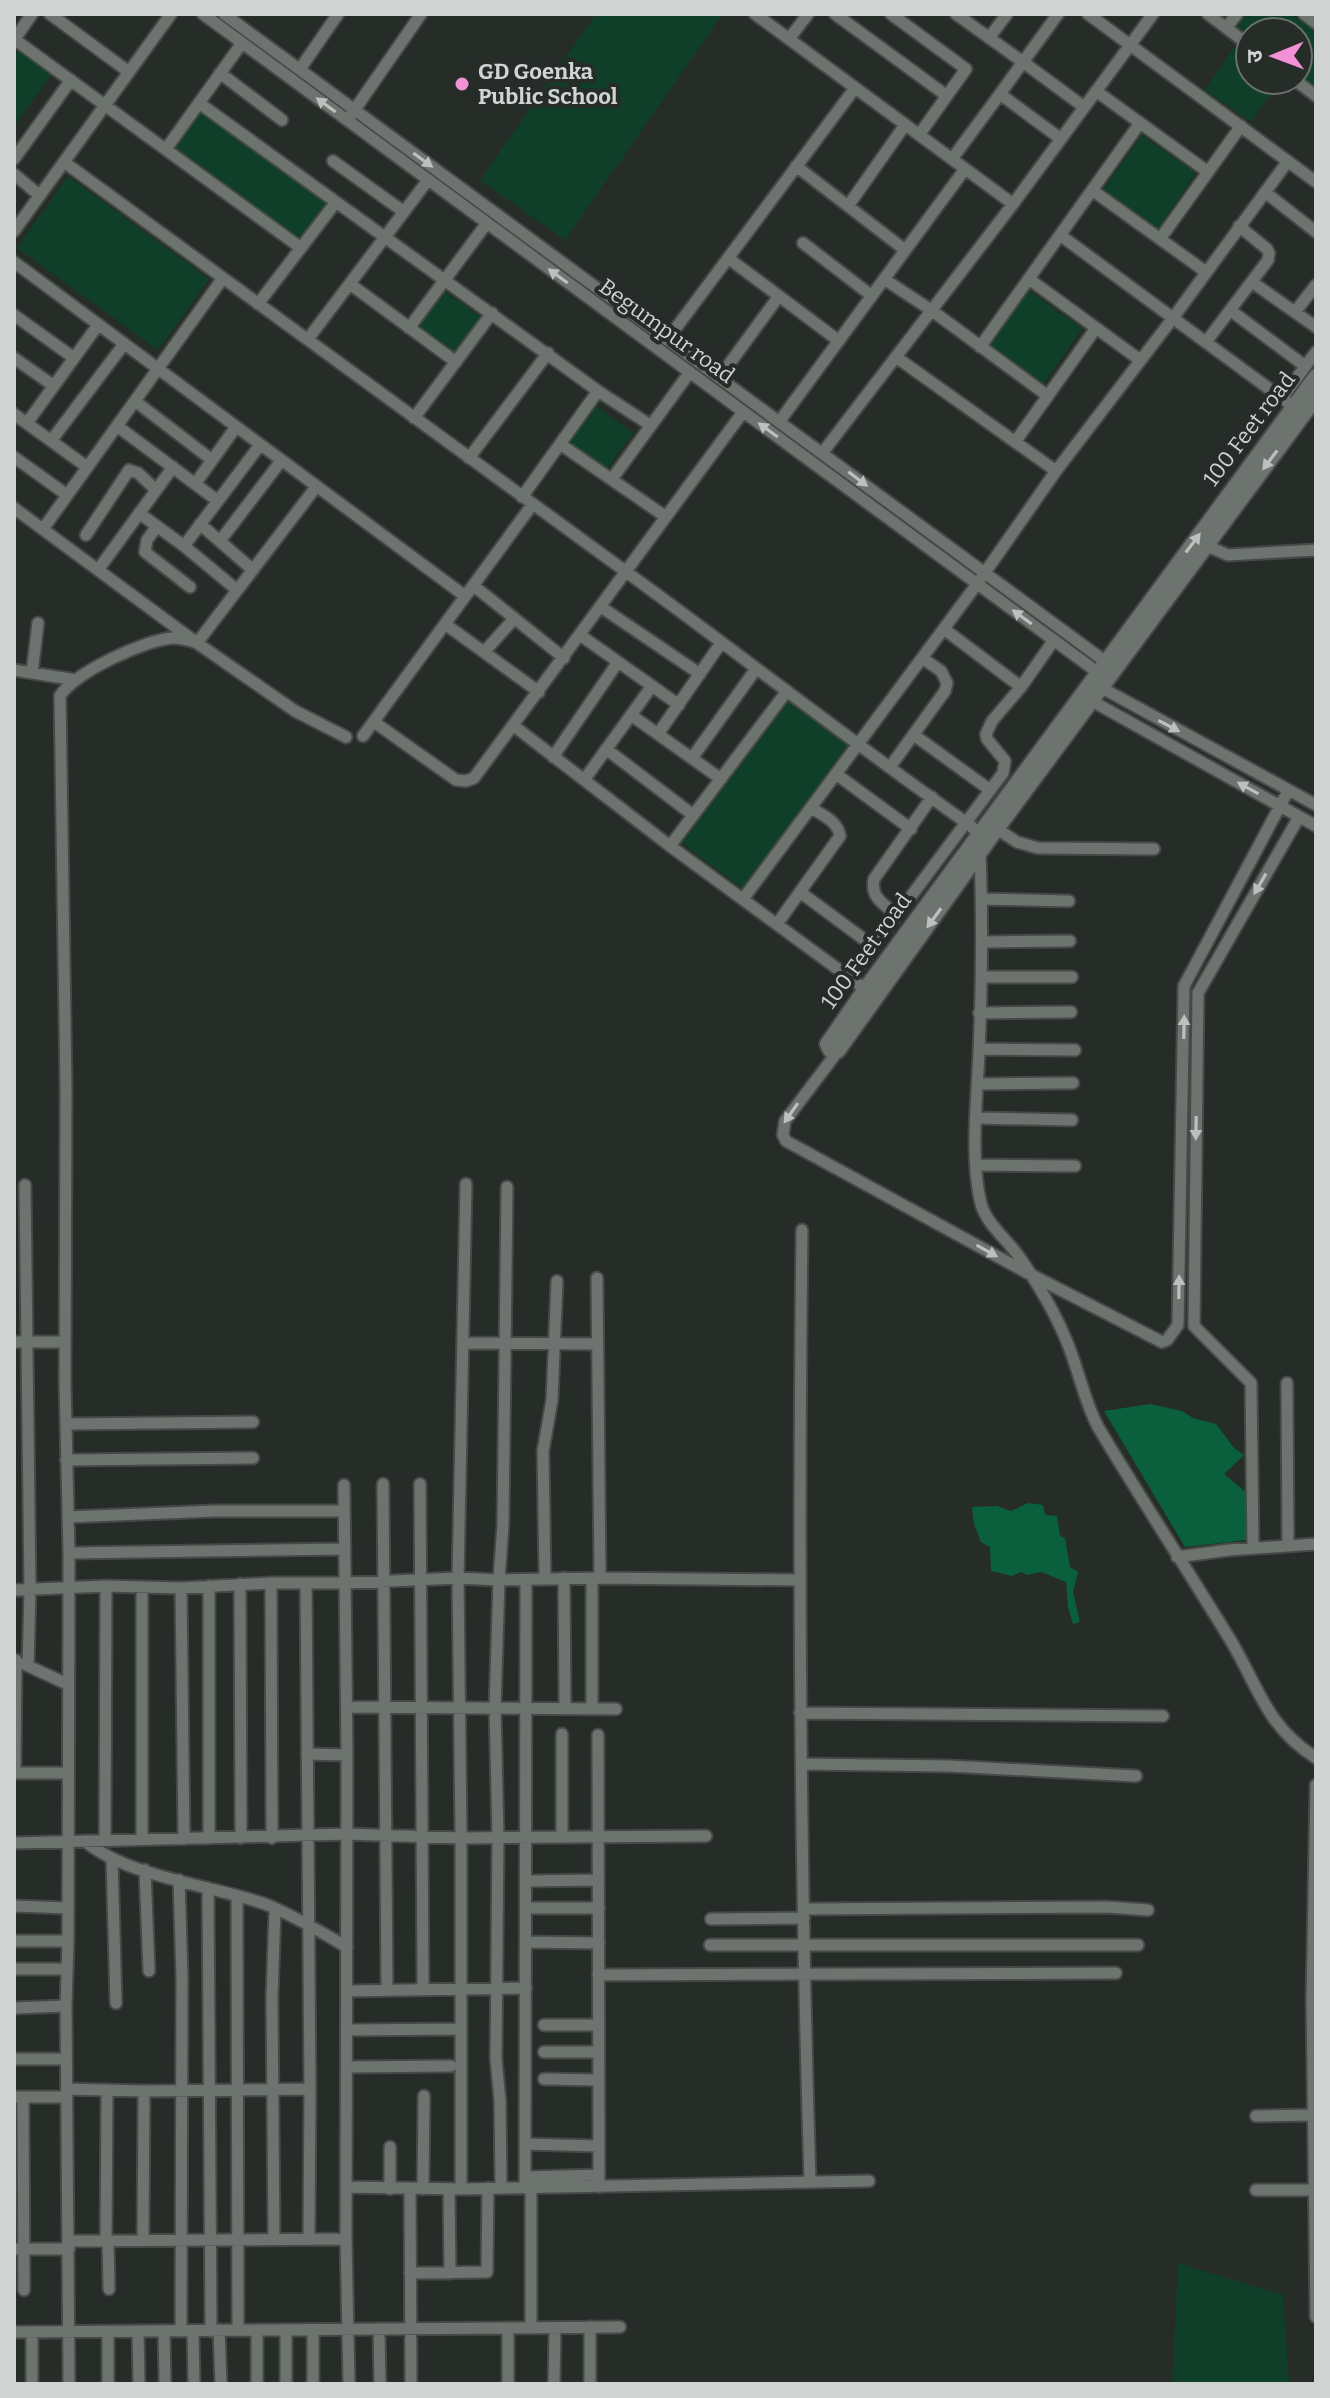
<svg xmlns="http://www.w3.org/2000/svg" width="1330" height="2398" viewBox="0 0 1330 2398" font-family="Bitter,'Noto Sans Devanagari',serif">
<rect width="100%" height="100%" fill="#262c28"/>
<path fill="#103f29" d="M596 14H723L565 240 480 180Z
M1247 14H1291L1316 32V89L1298 75V32H1250V40L1235 29Z
M1234 47 1250 58V80H1280L1251 122 1205 90Z
M19 49 52 74 14 126V55Z
M200 111 328 204 302 240 174 147Z
M1142 135 1196 173 1157 230 1102 191Z
M68 176 209 279 158 350 17 248Z
M443 290 482 318 456 355 417 326Z
M1028 290 1082 328 1043 385 988 346Z
M594 405 633 433 607 469 568 441Z
M788 702 847 746 742 888 682 843Z
M1178 2263 1283 2295 1289 2384H1172Z"/>
<path fill="#0a603d" d="M1150 1404 1182 1411 1193 1418 1216 1424 1234 1448 1244 1455 1224 1474 1248 1494 1246 1540 1185 1547 1104 1411Z
M1028 1503 1043 1505 1045 1515 1057 1516 1060 1536 1065 1538 1070 1567 1078 1572 1073 1592 1080 1622 1073 1624 1068 1607 1066 1582 1041 1572 1027 1575 1021 1572 1012 1576 991 1571 990 1547 981 1542 974 1524 972 1507 997 1506 1011 1511Z"/>
<g fill="none" stroke-linecap="round" stroke-linejoin="round">
<defs>
<path id="minor" d="M50 14 129 72
M203 14 1104 677
M224 14 1110 665
M755 14 1013 204
M835 14 947 96
M891 14 966 69 919 135
M956 14 1023 62 1000 94
M1058 14 1023 62 1084 107
M1088 14 1316 182
M1208 14 1250 46
M1304 14 1316 23
M1226 28 1237 14
M989 38 1007 14
M14 39 301 248
M789 39 808 14
M14 40 32 14
M300 69 338 14
M220 73 282 120
M1295 80 1316 96
M1096 91 1208 172
M199 103 598 391 650 425
M351 115 421 14
M166 149 242 43
M14 159 71 80
M952 159 1000 94 1061 139
M333 161 404 212
M64 162C251 299 438 435 625 571 741 655 854 744 971 826L979 835C983 907 982 980 979 1053 977 1098 970 1160 981 1204 987 1225 1008 1240 1020 1258 1038 1284 1055 1312 1067 1342 1079 1371 1084 1400 1098 1427 1141 1499 1187 1569 1231 1641 1259 1688 1266 1726 1316 1758
M796 166 905 250
M14 174 39 195
M1092 190 1206 272
M1265 192 1316 232
M848 206 905 125
M14 231 171 14
M1060 235 1294 407
M1160 239 1241 126
M803 243 872 296
M728 258 839 341
M14 262 465 596
M884 279 931 310 1048 396
M1029 279 1140 360
M1252 282 1316 327
M350 284 456 362
M258 304 336 202
M1230 310 1305 366
M1295 312 1316 285
M14 315 74 358
M409 328 487 223
M308 339 428 180
M667 340 855 88
M1206 342 1268 260 1269 253 1267 249 1239 226
M980 347 1140 123
M896 357 1056 471
M14 358 54 386
M719 378 779 296
M1282 398 1316 352
M135 401 212 460
M14 414 87 467
M414 418 492 313
M779 422 965 169
M27 423 98 325
M117 426 218 501
M51 441 124 344
M1015 442 1096 328
M560 444 666 517
M823 452 1013 204 1153 14
M14 457 67 495
M469 458 548 353
M612 479 690 372
M195 484 236 427
M522 497 598 391
M14 508 197 643 316 487
M139 513 184 546 237 590
M200 524 253 570
M157 526 147 540 145 552 190 587
M43 529 223 278
M86 535 129 470 138 473 156 490
M220 541 281 461
M184 546 260 445
M1207 546 1228 555 1316 550
M98 570 173 467
M474 586 564 658
M601 607 700 674
M445 624 539 692
M944 629 1021 687
M580 635 679 705
M484 652 514 619
M14 670 76 680
M32 673 38 623
M1102 688 1316 805
M1092 701 1316 826
M631 715 721 779
M374 722 456 780 466 781 474 778 743 412
M514 726 670 846 865 989
M658 734 721 643
M914 735 990 790
M363 736 532 505
M606 749 693 815
M553 757 618 662
M692 758 756 669
M890 767 945 691 947 683 941 671 922 658
M836 774 911 829
M584 780 652 686
M997 829 1017 842 1038 848 1154 849
M670 846 787 691
M800 892 873 946
M743 899 977 584 1056 471 1173 318 1288 161
M982 899 1069 901
M897 915C884 904 870 898 874 879L932 797
M777 924 840 836C838 821 822 815 811 808
M982 942 1070 941
M982 977H1072
M850 978 1003 773 1005 761 987 739 986 734 992 721 1021 687 1054 640
M979 1013 1071 1012
M979 1049 1075 1050
M838 1051 785 1121 783 1135 786 1141 1024 1271 1162 1342 1167 1340 1178 1325 1184 986 1288 791
M978 1084 1073 1083
M976 1118 1072 1120
M977 1165 1075 1166
M25 1185 30 1590 28 1666
M802 1230C798 1547 800 1864 810 2181
M597 1278 600 1578
M14 1342H65
M463 1343 598 1344
M1287 1383 1288 1546
M66 1424 253 1422
M66 1460 253 1458
M383 1484 387 1990
M420 1484 423 1989
M344 1485 347 1755 346 2239 349 2384
M68 1517 214 1511H344
M1253 1548 1251 1383 1194 1326 1198 993 1299 817
M69 1553 345 1549
M1177 1557 1229 1550 1316 1544
M564 1578 565 1709
M592 1578V1709
M545 1579 543 1451 552 1400 557 1281
M271 1583 272 1838
M306 1583 310 2089 309 2239
M240 1584 241 1838
M209 1586V1838
M181 1588 184 1839
M14 1590 106 1586 181 1588 271 1583H346L458 1578 499 1580 600 1578 800 1580
M24 1664 67 1684
M347 1707 616 1709
M800 1713 1163 1716
M562 1734V1837
M598 1735 599 2187
M307 1754 347 1755
M802 1764 949 1766 1136 1776
M14 1773H68
M15 1773 16 1660
M1316 1785 1312 2000 1316 2317
M142 1839V1587
M105 1840 106 1586
M85 1841C127 1877 211 1885 265 1904 293 1915 321 1932 347 1947
M14 1843 347 1834 461 1838 706 1836
M112 1859 116 2003
M145 1870 149 1971
M179 1880 182 1977 181 2331
M526 1881 598 1880
M208 1888 211 2331
M237 1896 238 2330
M14 1906 68 1908
M526 1908H599
M804 1909 1107 1907 1148 1910
M711 1919 804 1918
M14 1941H68
M526 1942 599 1943
M710 1945H1138
M14 1969H67
M598 1975 1116 1973
M348 1991 526 1988
M14 2008 66 2006
M544 2025H598
M348 2030 461 2029
M544 2052H598
M14 2059H66
M347 2067 451 2066
M544 2079 598 2080
M67 2089 144 2091 310 2089
M14 2097H67
M23 2097 24 2290
M1256 2116 1313 2115
M525 2144 599 2146
M525 2177 599 2175
M347 2187 461 2189 869 2181
M531 2187V2328
M501 2188 500 2101 496 2059 498 1837 495 1707 499 1580 503 1524 507 1187
M525 2188 526 1580
M390 2189V2147
M410 2189 411 2384
M423 2189 424 2096
M449 2189 450 2273
M461 2189V1838L458 1578 466 1184
M1256 2190H1314
M274 2239 272 1997 275 1909
M106 2240 107 2090
M108 2240 109 2289
M143 2240 144 2091
M69 2241 346 2239
M14 2249H69
M410 2273 487 2272 488 2188
M590 2327V2384
M379 2329 380 2384
M219 2330 221 2384
M257 2330V2384
M286 2330V2384
M313 2330V2384
M138 2331 139 2384
M164 2331 165 2384
M193 2331 194 2384
M14 2332 620 2327
M32 2332V2384
M108 2332V2384
M508 2383V2328
M69 2384 66 2006 68 1941 69 1553 65 1382 66 1088 60 696C73 673 145 640 172 638 181 638 189 640 197 643L295 711 346 737
M554 2384 555 2328"/>
<path id="tertiary" d="M1316 376 865 989 827 1044 830 1050 838 1051 843 1044 997 829 1316 398"/>
</defs>
<use href="#minor" stroke="#454a47" stroke-width="15"/>
<use href="#tertiary" stroke="#454a47" stroke-width="18"/>
<use href="#minor" stroke="#6d736f" stroke-width="11"/>
<use href="#tertiary" stroke="#6d736f" stroke-width="14"/>
</g>
<defs><path id="oneway-solid" d="M-6-.8H1V-3.2L6.5 0L1 3.2V.8H-6Z" transform="scale(2)"/></defs>
<g fill="#bcc1be">
<use href="#oneway-solid" transform="translate(326 105) rotate(-144)"/>
<use href="#oneway-solid" transform="translate(423 160) rotate(36)"/>
<use href="#oneway-solid" transform="translate(558 276) rotate(-144)"/>
<use href="#oneway-solid" transform="translate(768 430) rotate(-144)"/>
<use href="#oneway-solid" transform="translate(1270 460) rotate(127)"/>
<use href="#oneway-solid" transform="translate(858 479) rotate(37)"/>
<use href="#oneway-solid" transform="translate(1193 543) rotate(-53)"/>
<use href="#oneway-solid" transform="translate(1022 617) rotate(-144)"/>
<use href="#oneway-solid" transform="translate(1169 726) rotate(28)"/>
<use href="#oneway-solid" transform="translate(1248 788) rotate(-151)"/>
<use href="#oneway-solid" transform="translate(1260 884) rotate(120)"/>
<use href="#oneway-solid" transform="translate(934 918) rotate(126)"/>
<use href="#oneway-solid" transform="translate(1184 1027) rotate(-89)"/>
<use href="#oneway-solid" transform="translate(791 1113) rotate(125)"/>
<use href="#oneway-solid" transform="translate(1196 1128) rotate(91)"/>
<use href="#oneway-solid" transform="translate(987 1251) rotate(29)"/>
<use href="#oneway-solid" transform="translate(1179 1287) rotate(-89)"/>
</g>
<circle fill="#f391d6" stroke="#262c28" stroke-width="3" cx="462" cy="84" r="8"/>
<g text-anchor="middle" dominant-baseline="central" stroke-width="8" stroke-linejoin="round" paint-order="stroke">
<g font-size="22" font-weight="bold" fill="#d0d4d2" stroke="#262c28" text-anchor="start">
<text x="478" y="71">GD Goenka<tspan x="478" dy="25">Public School</tspan></text>
</g>
<g font-size="22" fill="#d0d4d2" stroke="#262c28">
<text transform="translate(667 331) rotate(36)">Begumpur road</text>
<text transform="translate(1249 429) rotate(-53)">100 Feet road</text>
<text transform="translate(866 951) rotate(-54)">100 Feet road</text>
</g>
</g>
<rect width="1330" height="2398" fill="none" stroke="#d0d4d2" stroke-width="32"/>
<g transform="translate(1274 56) rotate(269)"><circle r="38" fill="#262c28" stroke="#6a6f6c" stroke-width="2"/>
<path d="M0-6L14 30L0 20L-14 30Z" fill="#f391d6"/>
<text y="-12" font-size="22" font-weight="bold" text-anchor="middle" fill="#d0d4d2">उ</text>
</g>
</svg>
